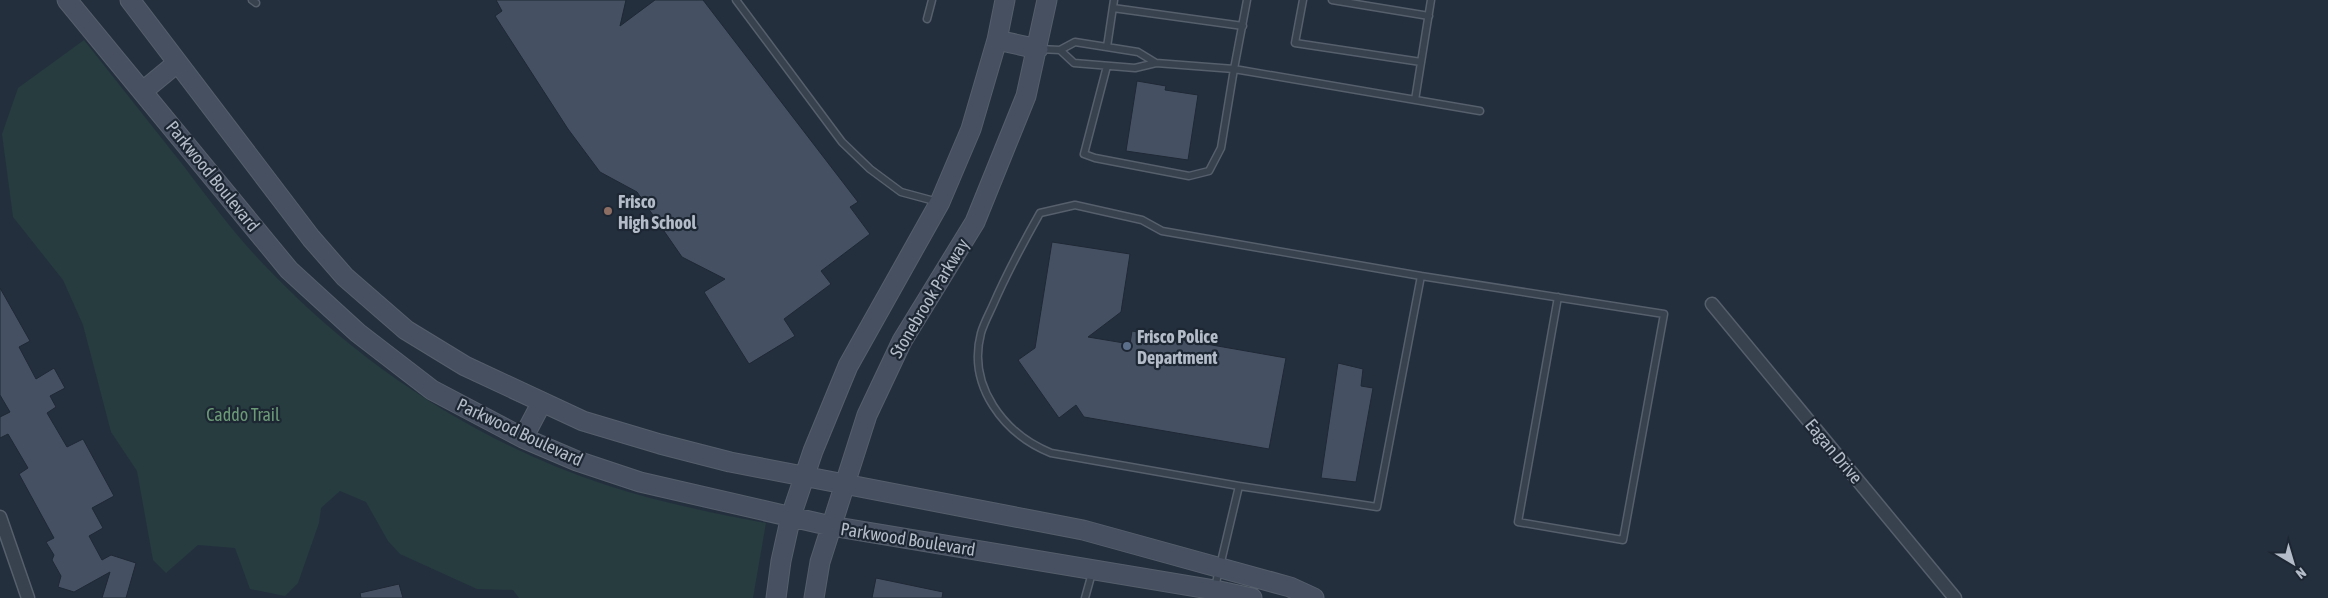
<svg xmlns="http://www.w3.org/2000/svg" width="2328" height="598" viewBox="0 0 2328 598" font-family="'Asap Condensed',sans-serif">
<rect width="100%" height="100%" fill="#242f3e"/>
<path fill="#263c3f" d="M84 40C118 83 152 126 186 169 213 205 240 241 272 273 364 368 479 443 606 485 658 502 712 513 766 523L753 598H519L513 590 477 589 400 554 388 541 366 502 340 491 321 508 319 523 298 583 285 596 250 589 235 548 198 545 166 573 153 560 137 471 111 432 83 325 63 280 13 217 2 134 18 88Z"/>
<path fill="#455162" stroke="#1f2835" d="M496 0H626L620 26 655 0H703L858 202 850 207 870 234 821 271 831 284 784 319 795 336 749 364 704 292 725 279 682 257 637 192 600 172 568 129 495 16 502 11Z
M1137 81 1166 86 1165 90 1198 95 1188 160 1126 151Z
M1052 242 1130 254 1121 312 1088 337 1130 344 1132 331 1286 358 1269 449 1084 417 1076 405 1059 418 1018 360 1035 348Z
M0 288 30 341 19 347 36 379 54 368 65 388 50 396 56 407 47 413 67 447 83 439 114 496 92 508 103 528 89 536 102 560 111 555 136 563 126 598H102L110 572 74 592 58 587 61 576 52 560 54 555 46 542 54 538 19 474 28 468 8 434 0 438V417L10 412 0 395Z
M1338 363 1363 369 1361 386 1373 388 1356 482 1321 478Z
M876 578 943 592 942 598H872Z
M399 584 403 598H361L360 593Z"/>
<g fill="none" stroke-linecap="round" stroke-linejoin="round">
<defs>
<path id="service" d="M252 0 256 3
M736 0 842 142 870 169 901 192 938 202
M1303 0 1295 43 1421 62
M1332 0 1429 16
M1113 8 1243 26
M927 19 932 0
M1107 47 1114 0
M1039 49 1060 50 1074 63 1135 68 1156 63 1138 52 1075 42 1060 50
M1156 63 1234 69 1247 0
M1107 66 1084 154 1095 158 1189 176 1209 171 1221 148 1234 69 1480 111
M1415 100 1431 0
M1075 205 1142 220 1162 231 1421 276 1377 507 1239 486 1051 453C1004 434 967 386 981 333 984 323 989 314 993 305 1007 273 1023 243 1040 213Z
M1421 276 1664 314 1623 540 1518 522 1558 297
M1215 587 1239 486
M1085 598 1092 573"/>
<path id="minor" d="M1712 304 1955 598
M0 517 28 598"/>
<path id="secondary" d="M67 0 289 270 358 333 432 390 523 438 577 461 640 482 831 526 1215 590 1252 598
M130 0 311 238 345 277 406 330 465 366 583 421 660 444 730 462 1083 530 1290 587 1314 598
M997 40 1038 49
M143 91 177 63
M523 438 542 402
M776 598 781 561 791 516 813 451 848 366 940 202 971 129 997 40 1005 0
M814 598 820 562 867 415 902 341 975 222 1026 96 1047 0"/>
</defs>
<use href="#service" stroke="#565f6c" stroke-width="9"/>
<use href="#minor" stroke="#565f6c" stroke-width="15"/>
<use href="#secondary" stroke="#565f6c" stroke-width="21"/>
<use href="#service" stroke="#38414e" stroke-width="6"/>
<use href="#minor" stroke="#38414e" stroke-width="12"/>
<use href="#secondary" stroke="#465061" stroke-width="19"/>
</g>
<circle fill="#8d6e63" stroke="#1d2633" stroke-width="2" cx="608" cy="211" r="5"/>
<circle fill="#5c6f8a" stroke="#1d2633" stroke-width="2" cx="1127" cy="346" r="5"/>
<g text-anchor="middle" dominant-baseline="central" stroke-width="4.5" stroke-linejoin="round" paint-order="stroke">
<g font-size="18" fill="#b4bcc9" stroke="#1d2633">
<text transform="translate(213 176) rotate(51)">Parkwood Boulevard</text>
<text transform="translate(929 298) rotate(-59)">Stonebrook Parkway</text>
<text transform="translate(520 432) rotate(25)">Parkwood Boulevard</text>
<text transform="translate(1834 451) rotate(50)">Eagan Drive</text>
<text transform="translate(908 539) rotate(9)">Parkwood Boulevard</text>
</g>
<g font-size="18" font-weight="bold" fill="#b4bcc9" stroke="#1d2633" text-anchor="start">
<text x="618" y="201">Frisco<tspan x="618" dy="21">High School</tspan></text>
<text x="1137" y="336">Frisco Police<tspan x="1137" dy="21">Department</tspan></text>
</g>
<g font-size="18" fill="#6b9a76" stroke="#1d2633">
<text x="243" y="414">Caddo Trail</text>
</g>
</g>
<g transform="translate(2293 563) rotate(142)" stroke="#1d2633" stroke-width="4" paint-order="stroke">
<path d="M0-4L9 19L0 12L-9 19Z" fill="#b4bcc9"/>
<text y="-8" font-size="14" font-weight="bold" text-anchor="middle" fill="#b4bcc9">N</text>
</g>
</svg>
